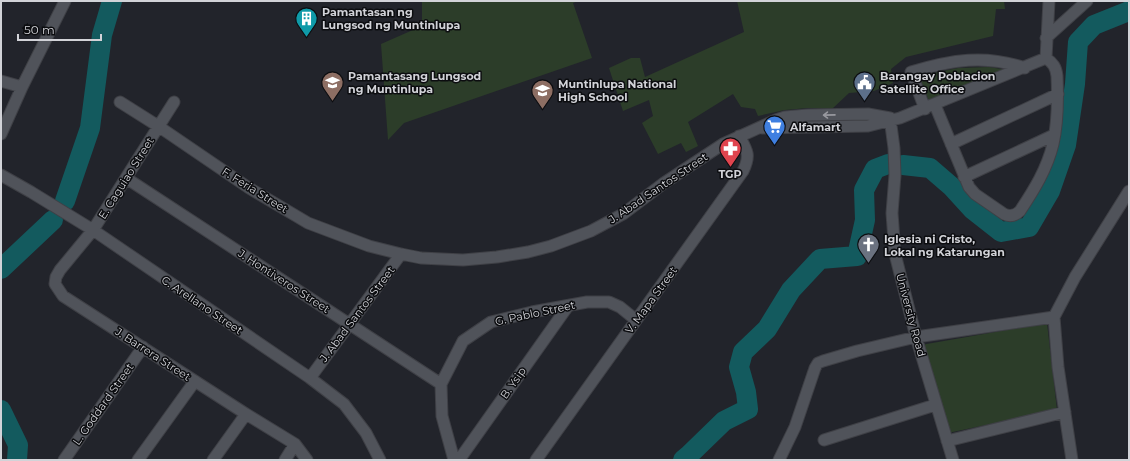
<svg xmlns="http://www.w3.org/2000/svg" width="1130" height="461" viewBox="0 0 1130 461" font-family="Montserrat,sans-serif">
<rect width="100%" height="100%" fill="#22242b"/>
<path fill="#2c3d29" d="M422 1H578L573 3 592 58 404 123 388 140 381 44 422 26Z
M737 1H1004L1005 9H996L993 36 906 57 891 69 893 83 874 91 849 93 832 109 808 108 785 110 758 116 755 109 741 107 733 94 688 122 698 146 686 152 681 143 658 154 642 123 653 116 649 100 623 111 609 68 631 58H640L645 77 744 32Z
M989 67 1007 70 929 101 919 76 958 68Z
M1047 323 1057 410 948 433 921 345Z"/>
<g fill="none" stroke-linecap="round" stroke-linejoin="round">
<path stroke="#135a5e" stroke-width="20" d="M903 165 930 168 952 187 973 210 1001 232 1029 227 1050 191 1066 145 1075 84 1078 42 1094 25 1129 11
M65 201 90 128 102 35 112 1
M1 269 53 220
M1 410 18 445 17 460
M683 460 689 455 724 421 748 409 746 392 739 367 743 352 767 329 791 290 820 259 857 256 865 220 864 190 875 169 888 164"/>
<defs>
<path id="minor" d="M1046 38 1087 1
M1046 58 1049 1
M1 81 22 87
M120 102 158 126 249 188 308 223 369 246 401 254 421 258 463 260 497 257 528 252 551 246 591 231 623 214 664 183 723 144 776 120 785 117 808 115 868 114 890 118 894 148 895 175 892 213 895 254 916 337 953 460
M174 102 93 230 60 270 56 277 55 284 63 296 246 414 295 444 307 460
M935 105 969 187 975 194 1004 214C1010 217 1015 216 1020 211 1034 190 1047 169 1053 144 1058 122 1058 98 1057 76 1056 67 1053 63 1046 58
M925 109 911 72C951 60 985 54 1025 68
M762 128 868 126 900 118 1046 58
M1 134 22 87 65 1
M951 144 1058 94
M1 175 31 192 93 230 310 378 344 404 366 433 380 460
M964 177 1054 135
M126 178 441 384
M310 378 401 254
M824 440 935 405
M947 441 1065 412
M64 460 143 347
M138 460 195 381
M213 460 246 414
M285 460 295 444
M454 460 442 416 441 384 463 341 491 322 532 312 587 302H609L620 307 636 320
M459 460 568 306
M536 460 743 171C751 155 747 150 739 136
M779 460 795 427 815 368 818 363 823 361 857 351 916 337 1054 317
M1072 460 1058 367 1054 317 1075 277 1129 191"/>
</defs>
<use href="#minor" stroke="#3f4046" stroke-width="13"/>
<use href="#minor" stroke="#50535a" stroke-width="11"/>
</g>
<defs><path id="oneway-shaft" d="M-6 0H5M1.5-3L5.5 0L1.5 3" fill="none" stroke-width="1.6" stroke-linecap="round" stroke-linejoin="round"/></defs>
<use stroke="#98999f" href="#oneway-shaft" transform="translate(829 115) rotate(179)"/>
<defs>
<symbol id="building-pin" viewBox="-11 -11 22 30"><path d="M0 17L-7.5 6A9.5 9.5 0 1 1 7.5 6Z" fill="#0f9aa8" stroke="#0c0d10"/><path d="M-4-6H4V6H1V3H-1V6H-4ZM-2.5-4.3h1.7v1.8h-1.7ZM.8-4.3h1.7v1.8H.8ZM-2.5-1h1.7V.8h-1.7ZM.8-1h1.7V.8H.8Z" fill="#fff"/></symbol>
<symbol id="school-pin" viewBox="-11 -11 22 30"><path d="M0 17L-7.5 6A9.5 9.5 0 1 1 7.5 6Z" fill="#8d6e63" stroke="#0c0d10"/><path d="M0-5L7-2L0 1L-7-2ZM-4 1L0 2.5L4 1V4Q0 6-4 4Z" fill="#fff"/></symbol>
<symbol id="civic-pin" viewBox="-11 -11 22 30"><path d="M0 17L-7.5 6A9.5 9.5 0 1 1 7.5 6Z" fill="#5c6f8a" stroke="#0c0d10"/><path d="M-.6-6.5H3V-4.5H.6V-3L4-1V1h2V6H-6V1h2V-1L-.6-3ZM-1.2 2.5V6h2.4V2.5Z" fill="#fff"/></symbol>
<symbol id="supermarket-pin" viewBox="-11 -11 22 30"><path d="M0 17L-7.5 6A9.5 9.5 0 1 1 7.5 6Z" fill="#3f7fe0" stroke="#0c0d10"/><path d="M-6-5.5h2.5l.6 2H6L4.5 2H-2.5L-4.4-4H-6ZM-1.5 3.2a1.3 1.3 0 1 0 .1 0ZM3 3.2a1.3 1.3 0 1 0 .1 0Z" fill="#fff"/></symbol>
<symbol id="pharmacy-pin" viewBox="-11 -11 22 30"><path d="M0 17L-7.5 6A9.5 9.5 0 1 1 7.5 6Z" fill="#e0444e" stroke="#0c0d10"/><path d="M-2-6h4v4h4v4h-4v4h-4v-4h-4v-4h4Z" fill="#fff"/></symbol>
<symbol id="church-pin" viewBox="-11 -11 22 30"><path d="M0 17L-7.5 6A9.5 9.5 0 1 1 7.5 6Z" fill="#6b7280" stroke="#0c0d10"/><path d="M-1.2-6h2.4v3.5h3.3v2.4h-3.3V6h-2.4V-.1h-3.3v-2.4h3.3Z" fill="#fff"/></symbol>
</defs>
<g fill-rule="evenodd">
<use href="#building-pin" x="294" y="6" width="25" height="34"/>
<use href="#school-pin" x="320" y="70" width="25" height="34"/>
<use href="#civic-pin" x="852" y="70" width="25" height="34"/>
<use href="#school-pin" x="530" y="78" width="25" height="34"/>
<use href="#supermarket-pin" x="762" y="114" width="25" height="34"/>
<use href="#pharmacy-pin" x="718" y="136" width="25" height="34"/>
<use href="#church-pin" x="856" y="232" width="25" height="34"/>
</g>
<g text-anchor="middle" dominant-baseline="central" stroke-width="3" stroke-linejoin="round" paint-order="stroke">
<g font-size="11" font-weight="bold" fill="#d2d3d8" stroke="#0c0d10" text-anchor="start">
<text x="322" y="12">Pamantasan ng<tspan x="322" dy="13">Lungsod ng Muntinlupa</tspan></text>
<text x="348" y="76">Pamantasang Lungsod<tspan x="348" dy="13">ng Muntinlupa</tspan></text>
<text x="880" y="76">Barangay Poblacion<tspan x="880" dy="13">Satellite Office</tspan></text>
<text x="558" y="84">Muntinlupa National<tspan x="558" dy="13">High School</tspan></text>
<text x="790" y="127">Alfamart</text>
<text x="730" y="174" text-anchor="middle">TGP</text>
<text x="884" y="239">Iglesia ni Cristo,<tspan x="884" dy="13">Lokal ng Katarungan</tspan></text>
</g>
<g font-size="11" fill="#d2d3d8" stroke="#0c0d10">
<text transform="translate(126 178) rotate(-58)">E. Caguiao Street</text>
<text transform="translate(658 188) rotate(-34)">J. Abad Santos Street</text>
<text transform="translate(255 190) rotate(32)">F. Feria Street</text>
<text transform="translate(284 281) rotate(33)">J. Hontiveros Street</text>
<text transform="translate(651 300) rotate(-54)">V. Mapa Street</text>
<text transform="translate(202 305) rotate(34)">C. Arellano Street</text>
<text transform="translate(535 313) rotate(-12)">G. Pablo Street</text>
<text transform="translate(357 314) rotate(-53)">J. Abad Santos Street</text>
<text transform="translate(911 315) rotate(75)">University Road</text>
<text transform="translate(153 354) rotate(33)">J. Barrera Street</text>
<text transform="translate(513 383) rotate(-55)">B. Ysip</text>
<text transform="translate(103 404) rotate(-55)">L. Goddard Street</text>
</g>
</g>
<rect width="1130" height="461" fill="none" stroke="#d2d3d8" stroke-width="4"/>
<path d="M18 34v6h83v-6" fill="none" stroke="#d2d3d8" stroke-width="2"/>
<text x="24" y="34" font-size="12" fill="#d2d3d8" stroke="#0c0d10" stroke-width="3" paint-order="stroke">50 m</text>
</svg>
